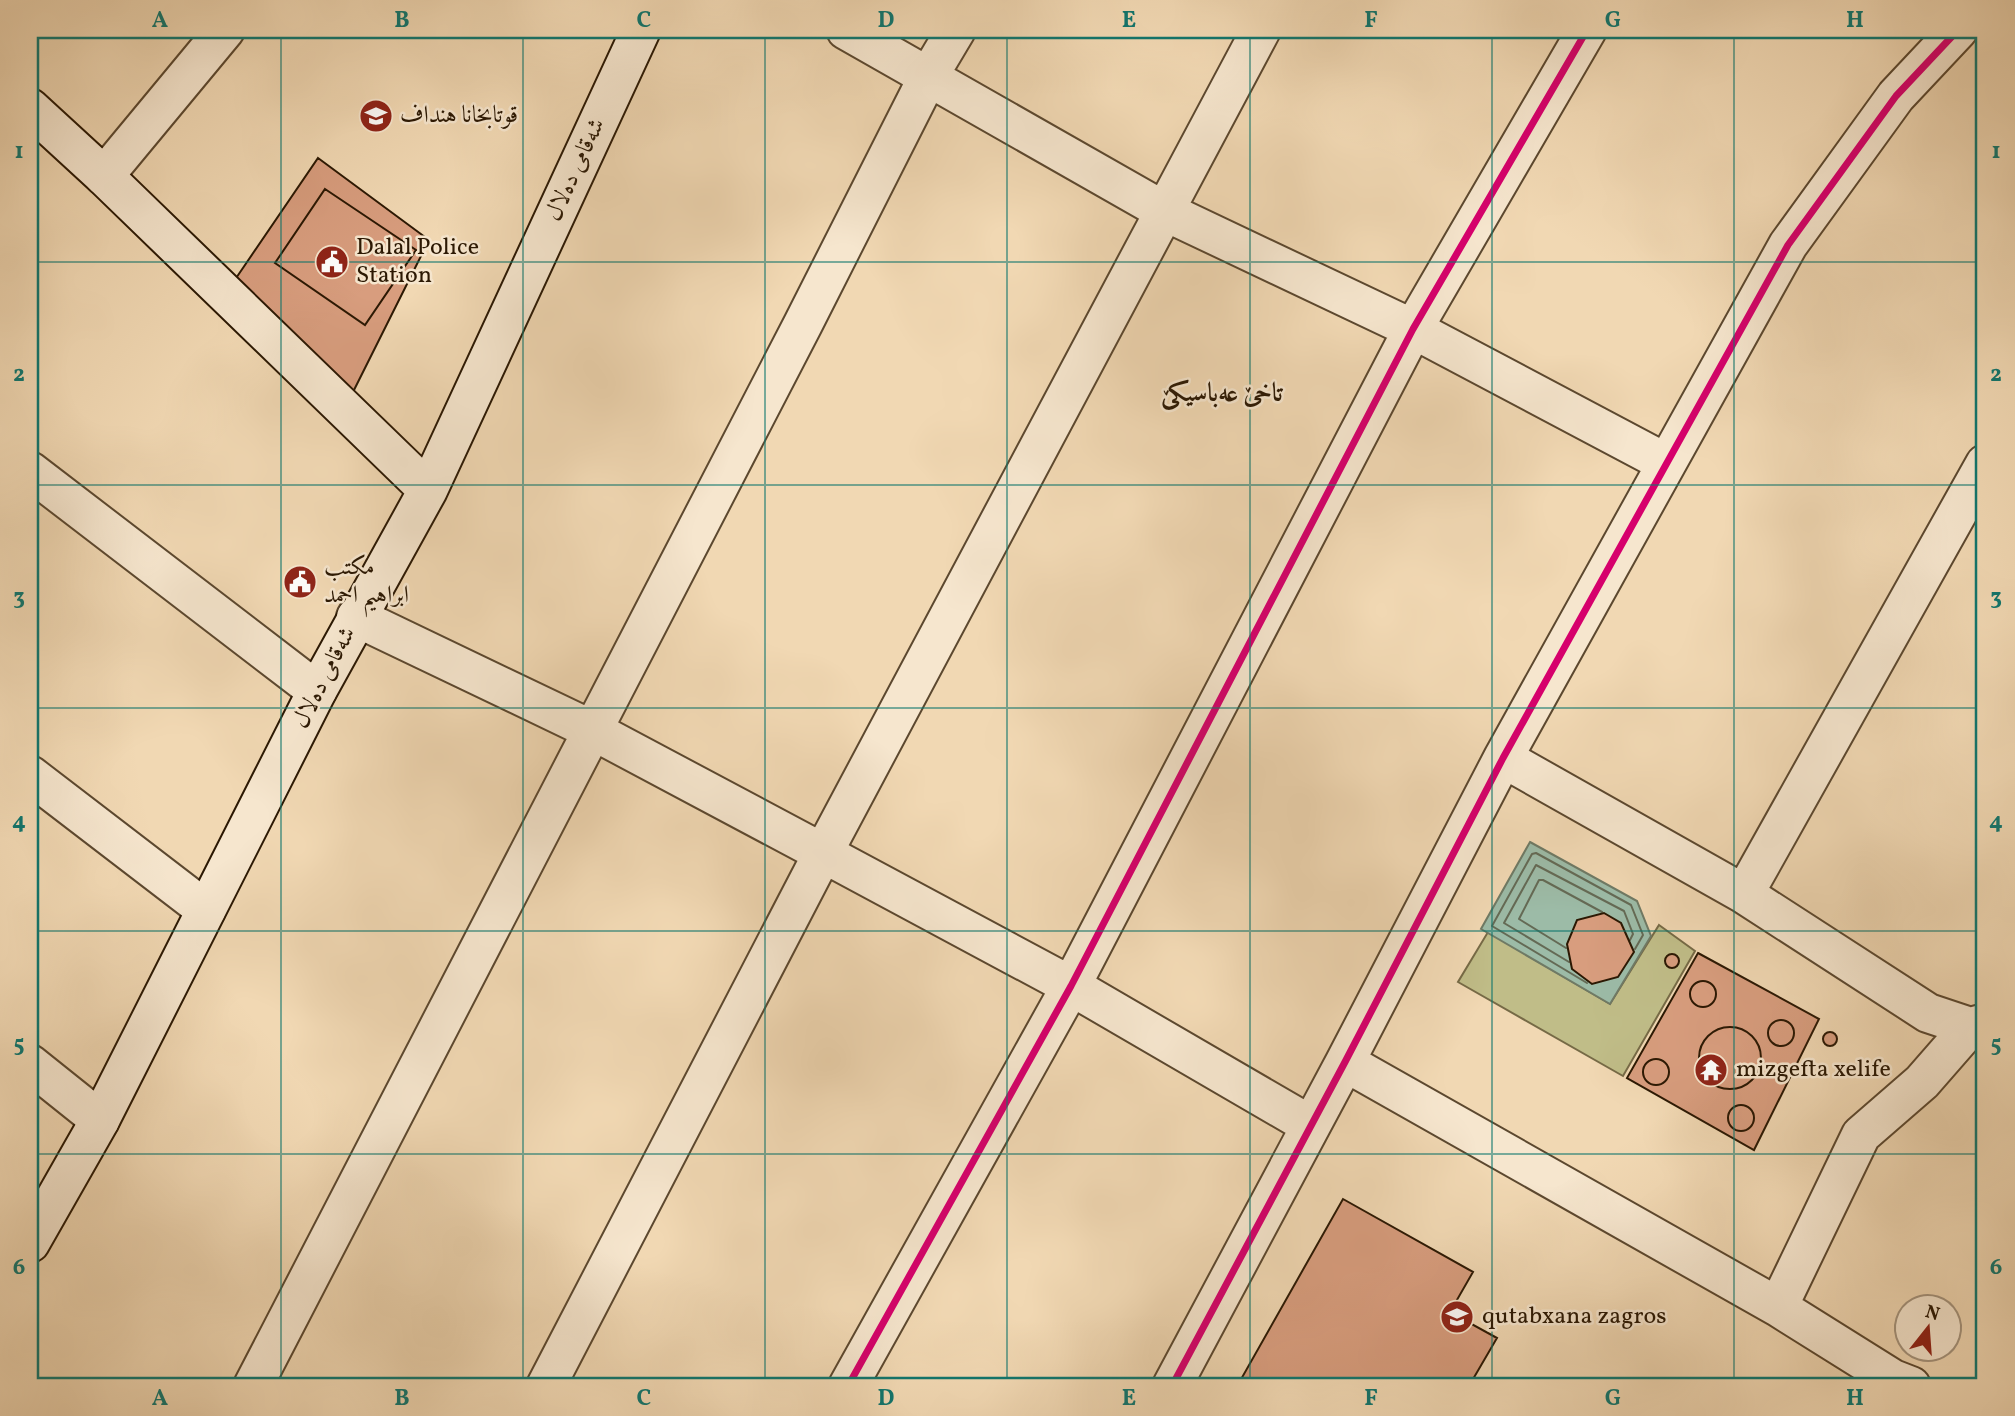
<svg xmlns="http://www.w3.org/2000/svg" width="2015" height="1416" viewBox="0 0 2015 1416" font-family="Vollkorn,Amiri,serif">
<rect width="100%" height="100%" fill="#f1d8b3"/>
<filter id="stains"><feTurbulence type="fractalNoise" baseFrequency=".00286" numOctaves="4"/><feColorMatrix values="0 0 0 0 .2 0 0 0 0 .09 0 0 0 0 .02 0 0 0 .5 -.17"/></filter>
<radialGradient id="worn" r=".72"><stop offset=".6" stop-color="#630" stop-opacity="0"/><stop offset="1" stop-color="#630" stop-opacity=".3"/></radialGradient>
<path fill="#c0bd88" stroke="#766a46" stroke-width="2" d="M1659 925 1695 951 1623 1076 1458 982 1488 932 1610 1004Z"/>
<path fill="#9cbba7" stroke="#6f7a65" stroke-width="2" d="M1530 842 1637 901 1651 936 1610 1004 1481 929Z"/>
<g fill="none" stroke-linecap="round" stroke-linejoin="round">
<path stroke="#646a55" stroke-width="2" d="M1566 948 1519 919 1539 880H1543L1602 912
M1569 962 1504 923 1536 865 1624 911 1633 934 1630 940
M1587 983 1492 926 1532 854 1536 853 1631 905 1643 935 1635 949"/>
</g>
<path fill="#d89d7e" stroke="#2b1803" stroke-width="2" d="M318 158 429 240 350 398 232 284Z
M325 189 416 250 365 325 275 263Z
M1604 913 1621 923 1634 952 1618 977 1592 984 1572 969 1567 944 1577 920Z
M1698 953 1819 1019 1754 1150 1627 1078Z
M1665 961a7 7 0 1 1 14 0a7 7 0 1 1-14 0Z
M1690 994a13 13 0 1 1 26 0a13 13 0 1 1-26 0Z
M1768 1033a13 13 0 1 1 26 0a13 13 0 1 1-26 0Z
M1699 1058a31 31 0 1 1 62 0a31 31 0 1 1-62 0Z
M1823 1039a7 7 0 1 1 14 0a7 7 0 1 1-14 0Z
M1643 1072a13 13 0 1 1 26 0a13 13 0 1 1-26 0Z
M1728 1118a13 13 0 1 1 26 0a13 13 0 1 1-26 0Z
M1343 1199 1473 1272 1450 1312 1497 1338 1469 1386H1249L1240 1381Z"/>
<g fill="none" stroke-linecap="round" stroke-linejoin="round">
<defs>
<path id="street" d="M846 30 1164 211 1413 329 1666 463
M104 176 225 30
M30 471 317 691
M356 617 592 730 823 853 1071 986 1310 1125
M1503 758 1744 894 1928 1013 1970 1027 1985 1023
M30 775 206 910
M1744 894 1985 464
M1345 1062 1778 1307 1893 1379 1911 1386
M30 1064 100 1120
M1778 1307 1861 1135 1922 1082 1970 1027
M253 1386 803 324 928 77 956 30
M546 1386 823 853 1261 30
M848 1386 1071 986 1413 329 1587 30
M1172 1386 1345 1062 1503 758 1788 245 1896 96 1958 30"/>
<path id="secondary" d="M30 108 104 176 428 490
M30 1243 100 1120 317 691 428 490 641 30"/>
</defs>
<use href="#street" stroke="#5c482f" stroke-width="42"/>
<use href="#secondary" stroke="#2b1803" stroke-width="42"/>
<use href="#street" stroke="#f6e6ce" stroke-width="38"/>
<use href="#secondary" stroke="#f6e6ce" stroke-width="38"/>
<defs>
<path id="cycleway" d="M848 1386 1071 986 1413 329 1587 30
M1172 1386 1345 1062 1503 758 1788 245 1896 96 1958 30"/>
</defs>
<use href="#cycleway" stroke="#f6e6ce" stroke-width="11"/>
<use href="#cycleway" stroke="#d6006c" stroke-width="7"/>
</g>
<path fill="none" stroke="#0f766e" stroke-width="2" stroke-opacity="0.55" d="M281 30V1386M523 30V1386M765 30V1386M1007 30V1386M1250 30V1386M1492 30V1386M1734 30V1386M30 262H1985M30 485H1985M30 708H1985M30 931H1985M30 1154H1985"/>
<defs>
<symbol id="school-disc" viewBox="-11 -11 22 22"><circle r="9.5" fill="#8f2418" stroke="#f6e6ce"/><path d="M0-5L7-2L0 1L-7-2ZM-4 1L0 2.5L4 1V4Q0 6-4 4Z" fill="#fff"/></symbol>
<symbol id="civic-disc" viewBox="-11 -11 22 22"><circle r="9.5" fill="#8f2418" stroke="#f6e6ce"/><path d="M-.6-6.5H3V-4.5H.6V-3L4-1V1h2V6H-6V1h2V-1L-.6-3ZM-1.2 2.5V6h2.4V2.5Z" fill="#fff"/></symbol>
<symbol id="temple-disc" viewBox="-11 -11 22 22"><circle r="9.5" fill="#8f2418" stroke="#f6e6ce"/><path d="M0-6L5-2H3V0L6.5 2.5H4V6H1.5V3h-3V6H-4V2.5H-6.5L-3 0V-2H-5Z" fill="#fff"/></symbol>
</defs>
<g fill-rule="evenodd">
<use href="#school-disc" x="357" y="97" width="38" height="38"/>
<use href="#civic-disc" x="313" y="243" width="38" height="38"/>
<use href="#civic-disc" x="281" y="563" width="38" height="38"/>
<use href="#temple-disc" x="1692" y="1051" width="38" height="38"/>
<use href="#school-disc" x="1438" y="1298" width="38" height="38"/>
</g>
<g text-anchor="middle" dominant-baseline="central" stroke-width="5" stroke-linejoin="round" paint-order="stroke">
<g font-size="24" fill="#2b1803" stroke="#f6e6ce" text-anchor="start">
<text x="400" y="116">قوتابخانا هنداف</text>
<text x="356" y="248">Dalal Police<tspan x="356" dy="28">Station</tspan></text>
<text x="324" y="568">مكتب<tspan x="324" dy="28">ابراهيم احمد</tspan></text>
<text x="1736" y="1070">mizgefta xelife</text>
<text x="1482" y="1317">qutabxana zagros</text>
</g>
<g font-size="24" fill="#2b1803" stroke="#f6e6ce">
<text transform="translate(576 170) rotate(-65)">شەقامی دەلال</text>
<text transform="translate(325 678) rotate(-63)">شەقامی دەلال</text>
</g>
<g font-size="26" font-weight="bold" fill="#2b1803" stroke="#f6e6ce">
<text x="1222" y="394">تاخێ عه‌باسيكێ</text>
</g>
</g>
<rect width="2015" height="1416" fill="none" stroke="#f1d8b3" stroke-width="77"/>
<g transform="translate(1928 1328) rotate(17)"><circle r="33" fill="#f6e6ce" stroke="#a5947d" stroke-width="2"/>
<path d="M0-5L12 26L0 18L-12 26Z" fill="#8f2418"/>
<text y="-10" font-size="19" font-weight="bold" text-anchor="middle" fill="#2b1803">N</text>
</g>
<rect x="38" y="38" width="1938" height="1340" fill="none" stroke="#0f766e" stroke-width="2.5"/>
<g font-size="23" text-anchor="middle" font-weight="bold" fill="#0f766e">
<text x="160" y="27">A</text>
<text x="402" y="27">B</text>
<text x="644" y="27">C</text>
<text x="886" y="27">D</text>
<text x="1129" y="27">E</text>
<text x="1371" y="27">F</text>
<text x="1613" y="27">G</text>
<text x="1855" y="27">H</text>
<text x="19" y="158">1</text>
<text x="1996" y="158">1</text>
<text x="19" y="381">2</text>
<text x="1996" y="381">2</text>
<text x="19" y="604">3</text>
<text x="1996" y="604">3</text>
<text x="19" y="828">4</text>
<text x="1996" y="828">4</text>
<text x="19" y="1051">5</text>
<text x="1996" y="1051">5</text>
<text x="19" y="1274">6</text>
<text x="1996" y="1274">6</text>
<text x="160" y="1405">A</text>
<text x="402" y="1405">B</text>
<text x="644" y="1405">C</text>
<text x="886" y="1405">D</text>
<text x="1129" y="1405">E</text>
<text x="1371" y="1405">F</text>
<text x="1613" y="1405">G</text>
<text x="1855" y="1405">H</text>
</g>
<rect width="100%" height="100%" filter="url(#stains)"/>
<rect width="100%" height="100%" fill="url(#worn)"/>
</svg>
